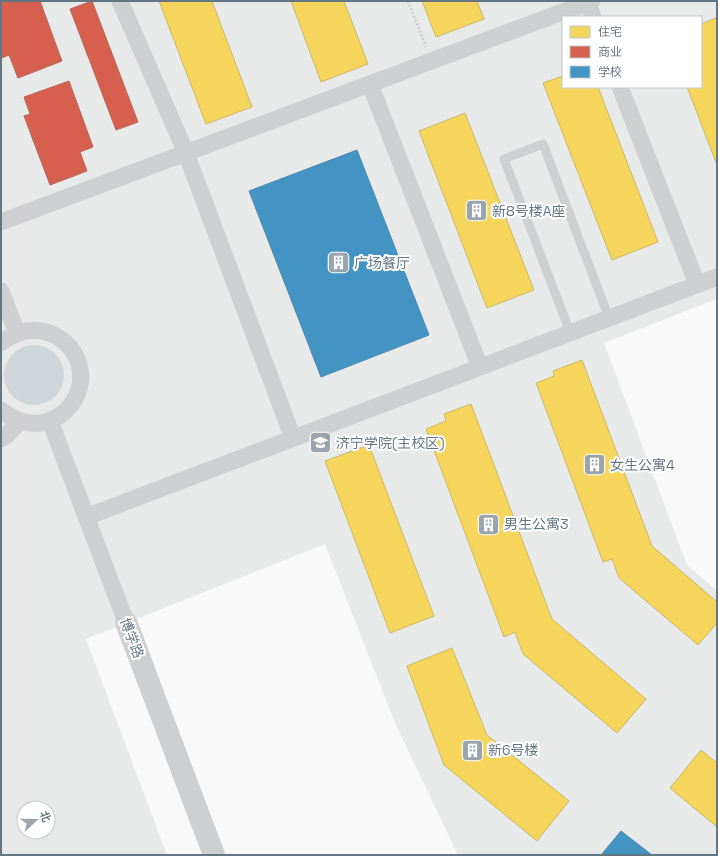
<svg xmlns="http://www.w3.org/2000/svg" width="718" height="856" viewBox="0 0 718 856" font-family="'Space Grotesk','Noto Sans SC',sans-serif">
<rect width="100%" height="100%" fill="#f9f9f9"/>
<path fill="#e8e9e9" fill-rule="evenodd" d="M1 1H717V299L604 343 687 565 717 591V855H458L395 723 325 544 86 639 167 855H1ZM563 17H701V87H563ZM24 808H48V832H24Z"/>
<path fill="#ced6d9" d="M4 375a30 30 0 1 1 60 0a30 30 0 1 1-60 0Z"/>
<path fill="#f6d55c" stroke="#cab868" d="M159 1H212L252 107 206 124Z
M291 1H344L368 64 321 82Z
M422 1H477L484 19 436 37Z
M716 18 717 21V165L687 87H701V24Z
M563 76V87H598L658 242 612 260 543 83Z
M465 113 534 290 487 308 419 131Z
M582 360 652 546 717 602V623L698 645 619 578 612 559 603 562 536 383 554 376 553 371Z
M471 404 552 619 646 699 617 733 523 654 515 632 504 637 426 429 446 421 444 414Z
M369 445 434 616 390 633 325 461Z
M452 648 487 735 569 801 537 841 444 765 407 666Z
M701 750 717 763V827L670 788Z"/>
<path fill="#d6604d" stroke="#b4675d" d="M1 1H40L62 61 18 78 9 55 2 58 1 55Z
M92 1 138 122 116 130 70 9Z
M69 81 93 147 80 152 87 171 50 185 24 116 30 114 24 97Z"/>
<path fill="#4393c3" stroke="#4d8ab0" d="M357 150 429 335 321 377 249 191Z
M621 831 652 855H601Z"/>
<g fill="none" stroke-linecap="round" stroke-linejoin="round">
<path stroke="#cbcccd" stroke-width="2.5" stroke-dasharray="2 2" stroke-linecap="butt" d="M408 1 426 47"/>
<path stroke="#cecfd0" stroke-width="9" d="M570 332 504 159 543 144 609 318"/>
<path stroke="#cecfd0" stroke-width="17" d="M120 1 186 153 293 438
M588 2 593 17
M370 84 480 367
M620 87 697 284
M1 222 592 1
M1 291 17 333
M1 343C46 305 104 359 71 405 65 413 56 419 46 422 29 426 14 421 1 410
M50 421 126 622
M1 439 8 434 19 422
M86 517 717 277"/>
<path stroke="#cecfd0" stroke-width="22" d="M126 622 214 855"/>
</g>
<defs>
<symbol id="building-square" viewBox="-11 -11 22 22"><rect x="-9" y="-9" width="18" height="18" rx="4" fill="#99a4ac" stroke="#fff"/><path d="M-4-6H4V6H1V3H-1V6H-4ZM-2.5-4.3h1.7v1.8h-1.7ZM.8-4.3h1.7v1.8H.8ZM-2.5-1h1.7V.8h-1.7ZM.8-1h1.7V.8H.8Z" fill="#fff"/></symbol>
<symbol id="university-square" viewBox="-11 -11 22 22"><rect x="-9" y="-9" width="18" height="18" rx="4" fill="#99a4ac" stroke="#fff"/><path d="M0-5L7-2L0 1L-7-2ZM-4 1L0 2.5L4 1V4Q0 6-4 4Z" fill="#fff"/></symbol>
</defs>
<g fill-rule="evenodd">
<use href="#building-square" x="464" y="198" width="25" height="25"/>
<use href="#building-square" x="326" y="250" width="25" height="25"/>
<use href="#university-square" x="308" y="430" width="25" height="25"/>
<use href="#building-square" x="582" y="452" width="25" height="25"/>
<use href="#building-square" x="476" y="512" width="25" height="25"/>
<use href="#building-square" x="460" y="738" width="25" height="25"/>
</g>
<g text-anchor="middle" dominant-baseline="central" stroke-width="4" stroke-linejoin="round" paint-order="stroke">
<g font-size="14" fill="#657683" stroke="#fff" text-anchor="start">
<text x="492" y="211">新8号楼A座</text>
<text x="354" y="263">广场餐厅</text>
<text x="336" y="443">济宁学院(主校区)</text>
<text x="610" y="465">女生公寓4</text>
<text x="504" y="524">男生公寓3</text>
<text x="488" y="750">新6号楼</text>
</g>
<g font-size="14" fill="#657683" stroke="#fff">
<text transform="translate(132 638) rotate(69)">博学路</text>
</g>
</g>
<rect width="718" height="856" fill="none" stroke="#657683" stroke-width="4"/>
<rect x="562" y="16" width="140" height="72" fill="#ffffff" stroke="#c1c8cd"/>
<rect x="570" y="26" width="20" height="12" fill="#f6d55c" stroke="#c1c8cd"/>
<text x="598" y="36" font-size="12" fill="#657683">住宅</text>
<rect x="570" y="46" width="20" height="12" fill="#d6604d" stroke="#c1c8cd"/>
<text x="598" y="56" font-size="12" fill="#657683">商业</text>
<rect x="570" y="66" width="20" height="12" fill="#4393c3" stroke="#c1c8cd"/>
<text x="598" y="76" font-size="12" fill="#657683">学校</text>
<g transform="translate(36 820) rotate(69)"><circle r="19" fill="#ffffff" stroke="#c1c8cd"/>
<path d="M0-3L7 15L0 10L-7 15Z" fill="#99a4ac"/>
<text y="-6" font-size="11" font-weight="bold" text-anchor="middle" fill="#657683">北</text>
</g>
</svg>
